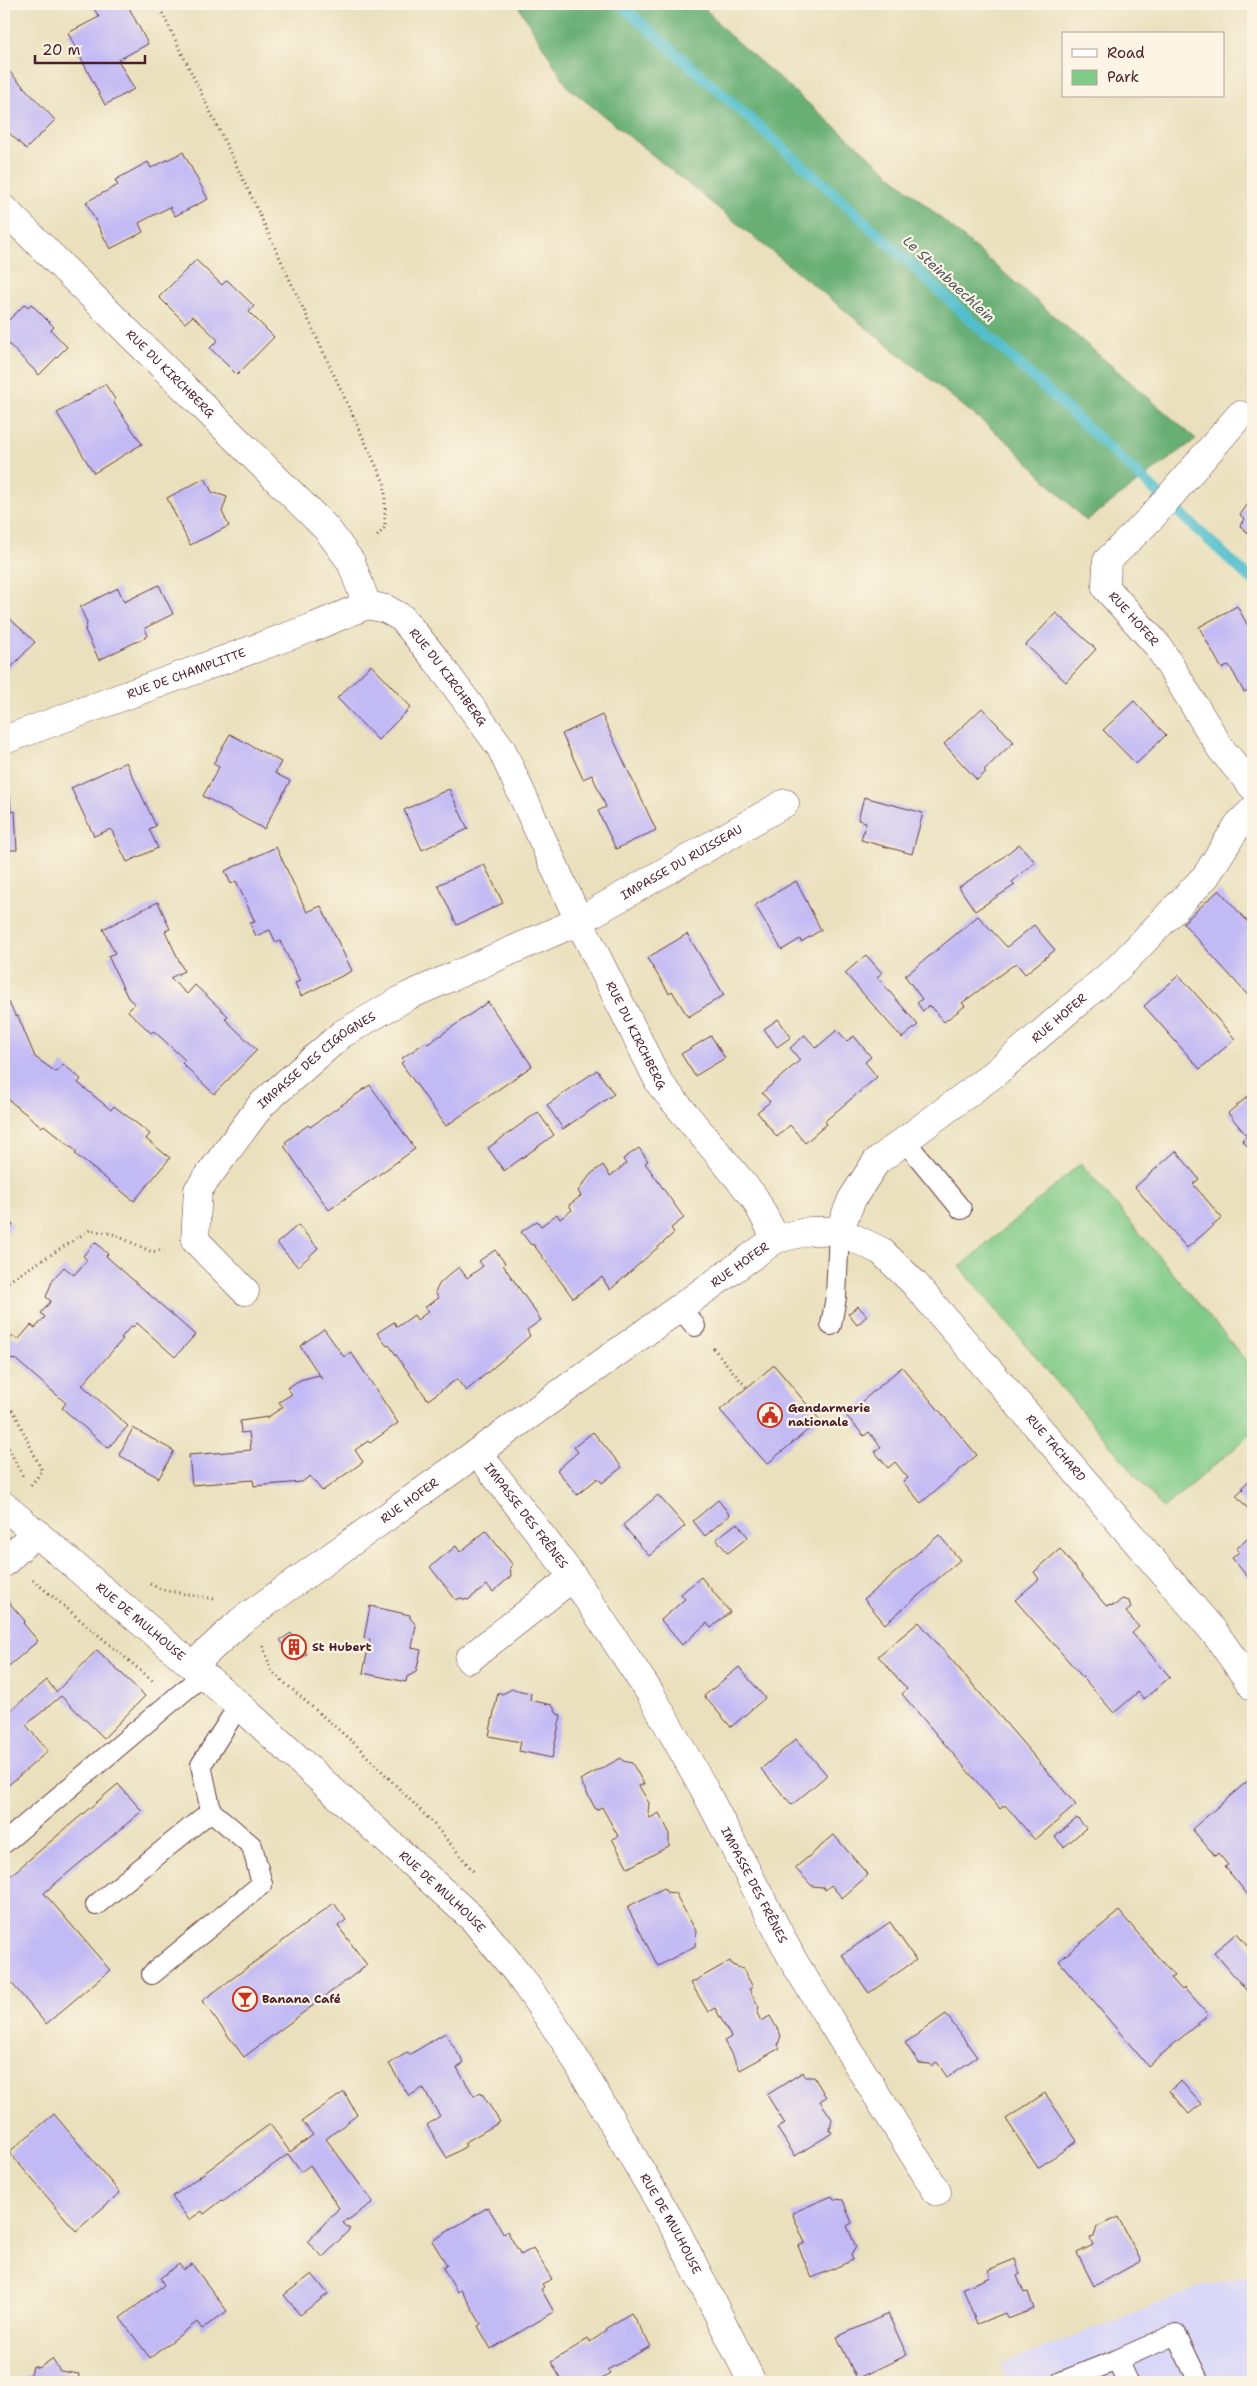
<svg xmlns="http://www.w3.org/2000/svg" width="1257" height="2386" viewBox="0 0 1257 2386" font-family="'Shantell Sans',sans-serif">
<rect width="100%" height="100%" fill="#fcf5e5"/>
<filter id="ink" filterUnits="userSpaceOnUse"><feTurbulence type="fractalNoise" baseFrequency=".02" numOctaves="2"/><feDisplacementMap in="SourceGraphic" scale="10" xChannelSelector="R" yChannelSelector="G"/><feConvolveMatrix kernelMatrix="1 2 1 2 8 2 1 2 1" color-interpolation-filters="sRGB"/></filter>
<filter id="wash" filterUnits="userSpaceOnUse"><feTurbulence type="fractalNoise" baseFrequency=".0096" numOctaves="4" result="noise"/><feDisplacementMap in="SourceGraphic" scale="20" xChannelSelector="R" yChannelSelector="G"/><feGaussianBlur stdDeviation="1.12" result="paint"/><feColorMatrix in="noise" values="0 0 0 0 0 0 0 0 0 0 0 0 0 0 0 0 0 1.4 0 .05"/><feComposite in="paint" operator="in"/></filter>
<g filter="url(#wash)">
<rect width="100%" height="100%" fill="#eae0bd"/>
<path fill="#d9d7f8" d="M1253 2273V2382H1007L1001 2365 1200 2287Z"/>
<path fill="#81cb88" stroke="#66755a" d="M1081 1163 1253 1369V1433L1163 1508 960 1267Z"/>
<path fill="#68af74" stroke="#596750" d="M517 4H701L728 34 1196 439 1086 521 1009 443 568 87Z"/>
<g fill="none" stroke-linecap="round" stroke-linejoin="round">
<path stroke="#53bfce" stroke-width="11" d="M620 4 827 187 1253 581"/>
</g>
<g id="blocks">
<path fill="#c2baf4" d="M91 4H127L148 44 118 60 134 89 105 105 68 33 99 17Z
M4 66 55 120 26 149 4 128Z
M183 152 208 199 175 216 170 207 154 215 139 223 143 232 110 249 86 202 118 185 115 180 148 162 151 168Z
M196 260 222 285 227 280 254 306 249 312 274 337 237 375 210 348 218 340 193 316 185 323 159 297Z
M25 304 28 307 31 304 54 327 51 330 67 347 39 375 4 339V325Z
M105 384 115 399 114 403 142 444 94 473 57 413Z
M205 478 212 492 227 497 222 512 229 526 190 545 167 498Z
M1253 497V537L1240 526 1245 519 1240 515Z
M159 585 173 614 145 628 148 636 99 660 85 630 87 623 80 607 118 588 124 602Z
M1237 606 1253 635V687L1244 692 1229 665 1222 669 1199 627Z
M4 613 35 642 4 675Z
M1056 613 1096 649 1066 682 1026 645Z
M371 665 411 707 378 740 337 698Z
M1134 701 1166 735 1136 764 1103 730Z
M982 708 1014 742 984 770 986 772 977 780 944 744Z
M602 715 656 830 616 849 598 811 606 807 592 775 583 779 562 734Z
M230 734 281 762 275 773 290 781 264 829 203 796 219 767 213 764Z
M126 762 156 826 149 829 158 848 127 862 111 829 94 836 71 788Z
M449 789 468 829 422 850 404 810Z
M4 796H10L11 812 15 811 17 850H6L4 853Z
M864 797 923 813 912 854 861 840 866 822 858 820Z
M1019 844 1035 862 1012 882 1015 885 975 911 959 887 997 862Z
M276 847 307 912 321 906 352 971 301 996 295 983 300 981 280 941 276 943 270 930 256 936 250 923 255 922 236 881 231 884 225 871Z
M484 864 503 903 457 925 438 885Z
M796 881 821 930 801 942 800 939 782 950 755 905Z
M1219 890 1253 928V1001L1183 923Z
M158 902 170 929 165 931 184 971 170 978 187 994 195 985 228 1016 225 1019 257 1050 214 1094 182 1063 185 1060 154 1031 151 1033 128 1011 135 1004 128 998 108 956 115 953 103 929Z
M978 916 1007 947 1034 925 1055 950 1025 974 1016 963 962 1003 965 1006 944 1022 932 1007 928 1006 923 1011 917 1003 922 999 905 976Z
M687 934 724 995 688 1017 672 991 669 993 647 958Z
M866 955 882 973 877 977 918 1025 902 1038 845 973Z
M1179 975 1235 1039 1200 1069 1144 1006Z
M8 1001 16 1017 18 1016 35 1057 56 1072 63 1064 81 1079 78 1083 111 1110 114 1106 144 1129 150 1134 146 1139 170 1158 134 1201 75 1154 77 1152 60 1138 44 1125 42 1127 4 1096V1004Z
M488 1002 532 1066 446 1126 401 1063 404 1061 402 1058 426 1042 428 1044Z
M778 1019 791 1037 777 1047 764 1029Z
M837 1030 847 1041 854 1036 871 1057 865 1062 877 1077 825 1121 827 1124 805 1143 790 1125 777 1137 757 1112 770 1102 762 1093 800 1060 790 1048 805 1035 816 1048Z
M711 1036 725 1058 695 1076 681 1054Z
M597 1070 614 1094 563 1129 547 1105Z
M370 1085 415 1149 329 1210 284 1146 287 1144 285 1142 308 1125 310 1127Z
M1253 1092V1153L1242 1140 1247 1136 1228 1113Z
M538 1112 554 1135 504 1171 488 1148Z
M639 1148 648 1161 645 1163 684 1218 671 1228 674 1233 610 1290 602 1277 573 1298 533 1244 531 1245 521 1232 537 1221 541 1226 557 1214 560 1219 572 1210 569 1205 581 1196 578 1191 591 1174 603 1165 610 1176 626 1164 623 1159Z
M1176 1151 1199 1179 1193 1184 1222 1218 1187 1248 1135 1187Z
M4 1217 13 1225 4 1237Z
M298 1225 318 1248 298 1267 277 1243Z
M95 1242 108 1254 106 1256 195 1335 175 1357 137 1323 133 1327 131 1326 121 1338 123 1339 82 1385 128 1426 108 1448 62 1408 66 1403 15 1359 13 1360 4 1352V1346L13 1336 18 1340 31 1325 35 1328 45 1317 41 1313 51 1301 46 1297 53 1279 64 1267 74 1275 87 1260 83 1256Z
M495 1250 505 1263 503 1265 541 1320 527 1330 530 1336 466 1391 457 1379 428 1400 389 1345 387 1346 377 1333 394 1322 397 1327 414 1315 417 1320 429 1311 425 1307 439 1298 435 1292 440 1283 450 1274 459 1267 467 1278 483 1266 479 1261Z
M858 1306 867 1316 857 1325 848 1314Z
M324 1329 344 1357 351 1352 398 1423 370 1443 368 1441 355 1450 363 1462 322 1491 310 1476 302 1482 254 1486 253 1480 192 1485 189 1455 251 1450 249 1432 241 1433 240 1421 268 1417 283 1407 279 1402 292 1394 287 1388 300 1380 319 1375 323 1380 300 1346Z
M774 1365 820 1420 767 1464 720 1410Z
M902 1367 977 1455 921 1503 903 1482 908 1478 895 1462 888 1468 875 1452 881 1447 869 1432 864 1436 846 1415Z
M133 1428 174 1451 159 1478 119 1455Z
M593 1432 622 1467 602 1483 598 1478 577 1495 557 1470 578 1452 574 1447Z
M1253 1477V1515L1236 1495 1243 1489 1242 1487Z
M658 1495 685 1526 649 1556 623 1525Z
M718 1500 730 1515 705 1536 693 1521Z
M737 1523 748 1537 728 1553 716 1539Z
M486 1531 513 1565 510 1567 511 1576 493 1592 487 1585 468 1600 460 1598 456 1600 430 1567 456 1546 460 1552Z
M1253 1534V1583L1232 1558 1239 1552 1236 1549Z
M939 1535 960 1560 885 1624 864 1599Z
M1060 1549 1106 1606 1115 1605 1122 1599 1129 1601 1131 1608 1126 1612 1139 1627 1132 1633 1170 1677 1144 1699 1138 1692 1114 1713 1015 1600 1039 1579 1034 1572Z
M701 1577 730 1612 711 1628 707 1623 682 1645 661 1620 685 1599 681 1594Z
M6 1599 25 1621 23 1623 38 1641 4 1670V1601Z
M370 1606 410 1615V1618L416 1625 412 1648 421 1650 416 1672 407 1677 406 1682 363 1673 370 1639 364 1638Z
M919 1622 1076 1805 1035 1840 1005 1805 1000 1809 902 1694 907 1689 878 1656Z
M291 1633 307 1654 297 1661 280 1640Z
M97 1650 145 1696 104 1738 61 1696 26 1725 48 1751 4 1789V1716L47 1680 56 1692Z
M739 1667 765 1698 731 1727 704 1696Z
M512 1689 531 1693 530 1700 552 1705 557 1714 561 1715 552 1758 519 1751 521 1742 489 1736 498 1692 502 1694Z
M796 1739 827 1775 792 1805 761 1769Z
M621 1758 623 1761 632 1763 644 1784 639 1786 649 1803 648 1813 650 1818 659 1813 669 1832V1846L628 1868 612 1839 618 1836 602 1807 596 1810 580 1780Z
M1251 1778 1253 1780V1901L1225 1867 1228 1865 1218 1853 1215 1856 1192 1829Z
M118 1784 142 1811 44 1893 110 1970 46 2024 4 1974V1881Z
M1077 1818 1086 1828 1064 1847 1055 1837Z
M834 1835 868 1875 842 1898 831 1885 825 1890 823 1887 812 1886 795 1868Z
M664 1888 666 1892 675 1893 680 1902 696 1931 695 1946 658 1966 627 1907Z
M334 1903 346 1920 338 1926 367 1965 244 2057 202 2001Z
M1119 1911 1174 1976 1171 1978 1182 1990 1184 1988 1208 2015 1148 2066 1059 1961Z
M890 1922 916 1960 869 1993 842 1955Z
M1237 1933 1253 1952V1998L1214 1952Z
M730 1961 732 1965 743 1969 753 1987 749 1989 759 2007 757 2013 761 2021 770 2016 781 2035 778 2045 780 2048 740 2070 724 2041 731 2037 715 2008 708 2012 691 1983Z
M946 2014 977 2057 947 2077 937 2062 931 2066 930 2064 919 2063 905 2043Z
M445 2033 464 2063 457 2068 474 2096 481 2092 500 2122 464 2143 466 2146 447 2158 427 2125 440 2116 423 2088 409 2096 389 2064 408 2052 409 2055Z
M803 2072 805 2077H814L826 2097 820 2101 832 2119 830 2130 832 2133 795 2156 777 2128 785 2124 767 2095Z
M1181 2081 1201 2104 1189 2114 1169 2091Z
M344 2092 357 2115 326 2139 373 2202 348 2220 347 2219 343 2223 350 2229 323 2257 307 2242 339 2208 310 2165 301 2172 288 2154 224 2201 222 2200 204 2214 202 2211 189 2220 172 2197 270 2124 290 2152 313 2135 302 2121Z
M1045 2093 1077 2141 1038 2168 1006 2119Z
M54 2114 120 2193 76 2231 9 2152Z
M832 2196 834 2199 843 2200 852 2223 847 2226 856 2247 851 2255 853 2260 812 2278 798 2246 805 2243 792 2213Z
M488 2207 504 2234 507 2231 521 2255 533 2248 552 2279 542 2284 544 2287 541 2289 554 2312 491 2349 478 2326 481 2324 461 2290 457 2292 443 2268 447 2265 432 2241Z
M1118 2217 1141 2261 1094 2286 1077 2253 1093 2245 1090 2238 1094 2237 1097 2227Z
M1015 2259 1020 2274 1017 2276 1024 2293 1028 2292 1034 2309 1008 2319 1005 2313 977 2324 963 2288 991 2277 988 2270Z
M179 2264 183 2270 192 2264 227 2311 202 2329 197 2322 150 2358 120 2318 164 2285 160 2278Z
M312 2274 328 2294 300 2315 284 2295Z
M631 2313 651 2346 607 2370 610 2374 597 2382H563L551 2362 588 2339 590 2342 596 2338 606 2331 605 2329Z
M888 2314 907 2355 857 2379 837 2337Z
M52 2359 60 2371 79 2374 78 2382H19L31 2374 33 2366 39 2368Z"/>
</g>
</g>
<g filter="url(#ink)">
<use href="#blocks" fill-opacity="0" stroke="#623c41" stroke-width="1"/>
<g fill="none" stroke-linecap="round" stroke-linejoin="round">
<defs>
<path id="service" d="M905 1141 961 1209
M680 1308 695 1326
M831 1325 836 1297 839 1231
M4 1843 204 1674
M96 1905 211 1811
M152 1974 262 1884 252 1846 211 1811 201 1765 239 1705
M1061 2382 1117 2360
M1127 2382 1117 2360 1176 2334 1199 2382"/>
<g id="minor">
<path id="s1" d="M4 209 327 529 351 562 367 605 386 609 402 618 437 661 501 748 579 921 660 1084 754 1197 776 1239"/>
<path id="s2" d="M1240 415 1151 518 1107 561 1106 588 1158 646 1221 749 1253 787"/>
<path id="s3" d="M4 740 311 628 367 605"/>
<path id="s4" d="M839 1231 881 1251 914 1283 1215 1633 1253 1687"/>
<path id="s5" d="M245 1291 195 1240 198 1190 261 1105 342 1034 408 996 579 921 785 803"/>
<path id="s6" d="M478 1453 573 1577 650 1693 703 1787 794 1962 937 2192"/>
<path d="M4 1563 36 1532"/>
<path d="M469 1659 573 1577"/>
<path id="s7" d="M193 1665 241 1621 776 1239 810 1231H839L852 1199 876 1162 994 1074 1120 966 1206 876 1238 825 1253 810"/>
</g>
<g id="secondary">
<path id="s8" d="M4 1506 239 1705 474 1920 519 1975 564 2040 677 2232 752 2382"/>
</g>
</defs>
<use href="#service" stroke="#623c41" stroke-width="22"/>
<use href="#minor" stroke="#623c41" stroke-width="29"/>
<use href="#secondary" stroke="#623c41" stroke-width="29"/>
<path stroke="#623c41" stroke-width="3" stroke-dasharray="1 4" stroke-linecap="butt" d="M158 4 252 198 385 485V527L375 539
M4 1284 90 1230 113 1234 152 1252 164 1249
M713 1348 747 1388
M4 1404 14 1412 42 1471 31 1485
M4 1439 23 1477
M33 1580 153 1681
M150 1584 163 1590 214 1599
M263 1646 272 1672 355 1744 432 1822 475 1873"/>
<use href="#service" stroke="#fff" stroke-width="20"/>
<use href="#minor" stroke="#fff" stroke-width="28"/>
<use href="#secondary" stroke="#fff" stroke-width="28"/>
</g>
</g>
<defs>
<symbol id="civic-ring" viewBox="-11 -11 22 22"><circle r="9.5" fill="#fcf5e5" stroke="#c8321e" stroke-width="1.5"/><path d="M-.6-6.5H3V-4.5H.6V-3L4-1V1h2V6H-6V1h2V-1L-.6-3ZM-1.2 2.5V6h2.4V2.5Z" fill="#c8321e"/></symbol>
<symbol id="building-ring" viewBox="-11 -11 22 22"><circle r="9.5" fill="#fcf5e5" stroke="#c8321e" stroke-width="1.5"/><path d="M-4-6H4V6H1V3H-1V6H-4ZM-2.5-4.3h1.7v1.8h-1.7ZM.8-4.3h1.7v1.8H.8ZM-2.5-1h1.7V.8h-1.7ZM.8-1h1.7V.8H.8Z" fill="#c8321e"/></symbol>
<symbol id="bar-ring" viewBox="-11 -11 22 22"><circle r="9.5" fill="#fcf5e5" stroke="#c8321e" stroke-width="1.5"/><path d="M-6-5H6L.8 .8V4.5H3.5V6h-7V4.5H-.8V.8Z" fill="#c8321e"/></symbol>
</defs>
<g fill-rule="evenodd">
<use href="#civic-ring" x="756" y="1401" width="28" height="28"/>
<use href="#building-ring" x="280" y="1633" width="28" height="28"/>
<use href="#bar-ring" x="231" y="1985" width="28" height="28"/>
</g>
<g text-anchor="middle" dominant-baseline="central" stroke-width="4.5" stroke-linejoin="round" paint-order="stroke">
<g font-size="12" fill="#4a1f2b" stroke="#fcf5e5">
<text stroke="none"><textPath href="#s1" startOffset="234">RUE DU KIRCHBERG</textPath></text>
<text stroke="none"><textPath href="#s2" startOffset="266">RUE HOFER</textPath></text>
<text stroke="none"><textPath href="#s3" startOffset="194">RUE DE CHAMPLITTE</textPath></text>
<text stroke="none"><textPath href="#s1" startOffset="654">RUE DU KIRCHBERG</textPath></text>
<text stroke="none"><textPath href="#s5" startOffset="716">IMPASSE DU RUISSEAU</textPath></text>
<text stroke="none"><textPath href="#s7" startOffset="1098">RUE HOFER</textPath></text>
<text stroke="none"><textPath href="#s1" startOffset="1060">RUE DU KIRCHBERG</textPath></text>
<text stroke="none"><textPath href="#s5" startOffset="299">IMPASSE DES CIGOGNES</textPath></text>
<text stroke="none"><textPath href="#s7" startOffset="678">RUE HOFER</textPath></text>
<text stroke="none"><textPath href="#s4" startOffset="310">RUE TACHARD</textPath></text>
<text stroke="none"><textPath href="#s7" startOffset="272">RUE HOFER</textPath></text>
<text stroke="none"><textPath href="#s6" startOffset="79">IMPASSE DES FRÊNES</textPath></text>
<text stroke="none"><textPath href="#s8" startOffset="179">RUE DE MULHOUSE</textPath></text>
<text stroke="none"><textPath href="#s6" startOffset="514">IMPASSE DES FRÊNES</textPath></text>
<text stroke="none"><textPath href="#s8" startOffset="584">RUE DE MULHOUSE</textPath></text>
<text stroke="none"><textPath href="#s8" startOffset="989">RUE DE MULHOUSE</textPath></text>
</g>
<g font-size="12" font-weight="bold" fill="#4a1f2b" stroke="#fcf5e5" text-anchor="start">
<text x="788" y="1408">Gendarmerie<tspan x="788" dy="14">nationale</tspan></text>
<text x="312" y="1647">St Hubert</text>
<text x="262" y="1999">Banana Café</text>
</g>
<g font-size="14" font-style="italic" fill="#4d5764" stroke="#fcf5e5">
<text transform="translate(949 279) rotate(43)">Le Steinbaechlein</text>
</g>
</g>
<rect width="1257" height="2386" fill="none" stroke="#fcf5e5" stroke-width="20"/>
<rect x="1062" y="32" width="162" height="65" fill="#fcf5e5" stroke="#b59f9b"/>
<rect x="1072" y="49" width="25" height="8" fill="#ffffff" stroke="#b59f9b"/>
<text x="1107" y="58" font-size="15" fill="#4a1f2b">Road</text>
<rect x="1072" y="70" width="25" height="15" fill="#81cb88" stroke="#b59f9b"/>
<text x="1107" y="82" font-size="15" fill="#4a1f2b">Park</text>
<path d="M35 55v8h110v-8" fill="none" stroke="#4a1f2b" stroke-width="2.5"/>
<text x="42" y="55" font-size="15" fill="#4a1f2b" stroke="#fcf5e5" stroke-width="4" paint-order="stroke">20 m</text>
</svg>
